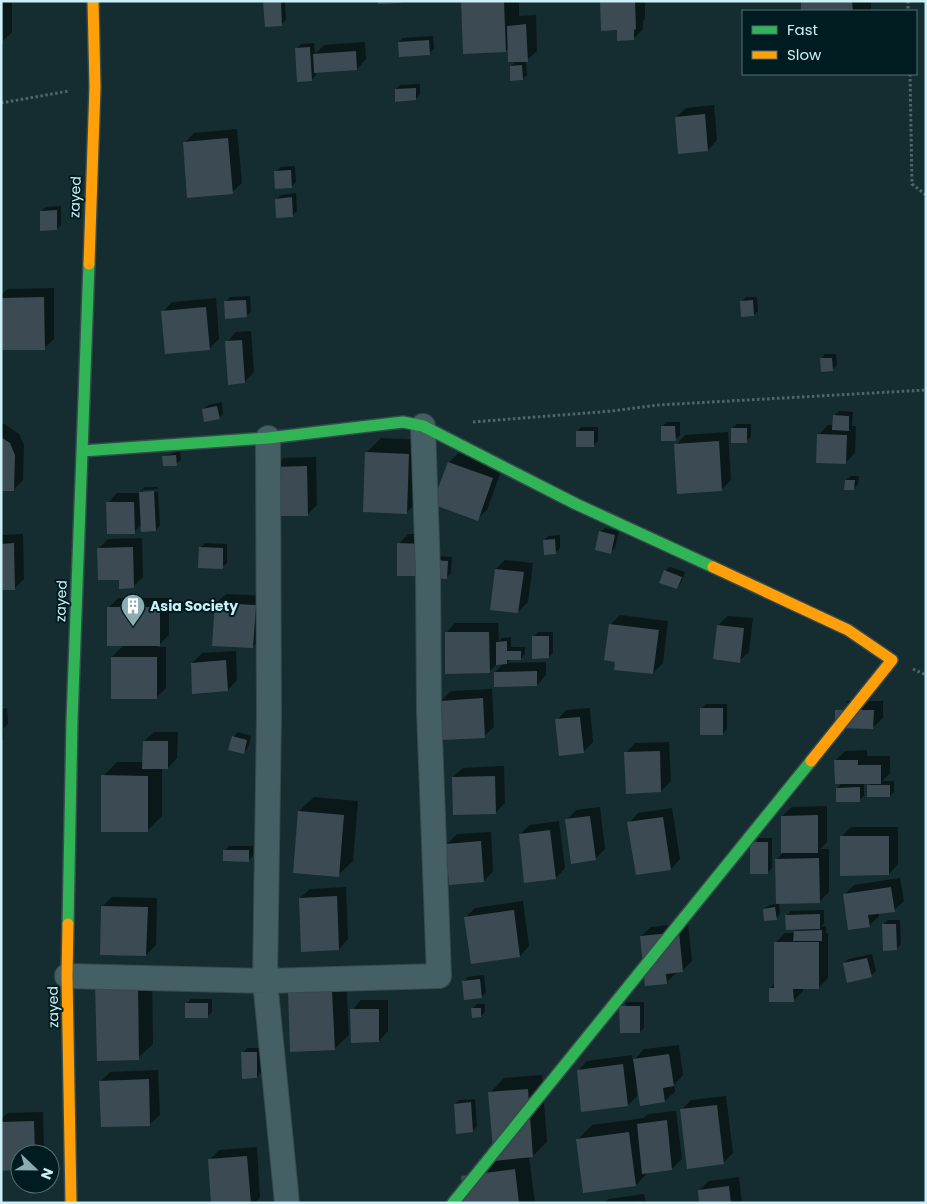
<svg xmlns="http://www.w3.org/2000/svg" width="927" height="1204" viewBox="0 0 927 1204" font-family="Poppins,sans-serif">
<rect width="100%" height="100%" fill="#152d30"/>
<path fill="#0007" d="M1 1H12V32L3 41Z
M265 1H285L286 20 282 24Z
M462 1H519V16L536 15 537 51 526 61 527 75 522 79 511 66 516 61 509 47 506 51Z
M601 1H645V19L643 21V29L633 39 619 29Z
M802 1H871V11H802Z
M433 36 434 49 429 54 399 42 403 38Z
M365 42 366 59 357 69 316 72V75L312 80 296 49 301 44 314 43 315 54 324 45Z
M420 84V94L416 99 396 89 400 85Z
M714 105 717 140 708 150 676 117 686 108Z
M237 129 242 183 232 192 184 143 194 133Z
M295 166 296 182 292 186 276 172 280 167Z
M296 193 297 211 292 216 276 199 281 195Z
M61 206V225L57 229 41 211 46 207Z
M54 288V339L44 348 1 349V295L8 289Z
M250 296 251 312 246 316 225 302 230 297Z
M746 297H757L758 311 754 315 741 302Z
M216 298 219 339 209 349 163 312 172 302Z
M251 331 254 372 245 382 227 342 236 332Z
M825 354H836L837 365 832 370 821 359Z
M222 402 223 414 219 418 203 409 208 405Z
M839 411 853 412 852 426H856L855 453 845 463 818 435 828 425H834V416Z
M667 422H680V435L675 440 662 427Z
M1 424H4L19 434 24 445 23 480 13 490H1Z
M737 424H751V437L746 441 732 428Z
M581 427H598V441L594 445 577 432Z
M728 432 731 480 722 489 676 445 685 435Z
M381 438 423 440 420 499 406 513 367 452Z
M180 451 181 460 176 464 164 456Z
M459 453 502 469 487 510 477 519 449 462Z
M316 457 317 505 307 515 274 467 284 458Z
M851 476H859L858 484 854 489 846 480Z
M145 487H158V489L143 490V493L158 492 160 525 156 530 142 524 134 532 108 503 117 493H140Z
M605 528 619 531 615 548 611 552 600 532Z
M23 534 24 579 15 588 1 589V535Z
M408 534H434V556L452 557 451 573 446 578 399 544Z
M560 535V548L556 552 544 541 548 536Z
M142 538 143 577 133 587 120 578 99 548 108 539Z
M205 543 227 544V563L222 567 200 548Z
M505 560 533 563 528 602 518 612 496 569Z
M670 567 685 572 681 583 677 588 665 571Z
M226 594 265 596 262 637 253 647 216 603Z
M118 598H169V635L157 647H166V688L156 698 112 657 124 645 108 608Z
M620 615 668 621 663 663 653 673 617 660 610 625Z
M728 616 753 618 749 652 739 661 718 625Z
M455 623H498L499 641 502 638 511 637V647H525V654L521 659H511L507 663 546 662V675L537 685 495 672 504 663H498L489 672 446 633Z
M538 632H553V653L549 657 533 637Z
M236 651 237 680 228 690 192 663 202 653Z
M492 689 494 727 484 736 441 701 451 691Z
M846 701H883V718L873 727Z
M706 704H727V729L723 734 702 708Z
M1 706V709L7 708 8 724 3 729 4 739 1 741Z
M590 708 593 742 583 752 557 720 566 710Z
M154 732H178L177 758 168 768H162V816L147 831 103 776 117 762H144V741Z
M238 732 251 736 248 748 243 752 233 737Z
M669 742 671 781 661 791 626 753 635 743Z
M867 750V756H890V773L882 781H894V792L890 796 868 786 872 783H864V796L859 800 837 788 842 783 836 760 845 751Z
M504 766 505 803 496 812 453 777 463 768Z
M314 797 358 801 353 861 338 875 299 811Z
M827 806V842L820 849H829V892L820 901 779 902 780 914 776 919 764 909 769 905 777 904 776 860 783 853 782 816 792 807Z
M600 807 605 849 595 859 567 820 576 810Z
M672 808 680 859 671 869 629 823 638 813Z
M559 821 565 868 556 878 520 834 530 825Z
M851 827H898V864L889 874 841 837Z
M491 832 493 871 484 881 447 844 457 834Z
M756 838H772V868L767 873Z
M229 846H253V856L248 861 225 851Z
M900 878 904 901 894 910 879 913V916L869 926 844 895 854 885Z
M346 887 348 939 339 949 300 898 310 889Z
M112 897 157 898 156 945 146 955 102 907Z
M523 901 529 946 520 956 466 917 475 908Z
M824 910V923L821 927 826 926V933H828V978L819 988H803V991L793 1001 770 988 775 983V943L785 933H795V931L798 928 786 916 791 911Z
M888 920H900L901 944 896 949 883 925Z
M688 923 692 961 682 971 676 973 667 982 641 936 651 927Z
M872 954 876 971 871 976 844 963 849 959Z
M152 968 153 1044 138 1058 111 969Z
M484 975 486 993 481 997 464 981 468 977Z
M346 976 349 1035 334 1049 303 978Z
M191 999H212V1012L208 1016 186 1004Z
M361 1000H388V1031L379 1041 352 1010Z
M625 1002H644V1028L640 1032Z
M477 1004H485V1012L481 1016 473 1008Z
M679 1045 683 1075 674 1085 675 1092 665 1101 641 1104 638 1082H636L637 1096 628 1105 578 1071 587 1061 632 1055 633 1061 644 1049Z
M247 1048H261V1072L257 1077 243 1053Z
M158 1070 160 1115 150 1124 100 1082 110 1072Z
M542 1075 547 1142 533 1156 529 1157 535 1203H465L495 1160 490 1093 504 1078Z
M726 1096 733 1153 723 1163 681 1110 691 1100Z
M475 1099 477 1126 473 1131 455 1104 459 1100Z
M676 1111 682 1159 672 1169 649 1171 636 1185 584 1192 577 1140 592 1125 644 1118 648 1114Z
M43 1112 44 1151 41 1154H20V1163L14 1169 1 1170V1119L8 1113Z
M257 1147 260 1198 255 1203H213L210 1160 219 1150Z
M739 1177 742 1203H701L699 1190 709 1181Z
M644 1194 646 1203H641V1201L628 1203H605L608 1199Z"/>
<path fill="#3c4a54" d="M1 1H3V43H1Z
M263 1H281L282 26 265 27Z
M378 1H401V3L378 4Z
M461 1H504L506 52 463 54Z
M600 1H635L636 29 634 30V40L617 41V30L601 31Z
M801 1H852L853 11H801Z
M526 24 528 62H508L507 26Z
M429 40 430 55 399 57 398 42Z
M310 47 312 81 297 82 295 48Z
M356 51 357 70 314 73 313 54Z
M522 65 523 80 510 81V66Z
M416 88V100L395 102V89Z
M705 114 708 151 678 154 675 117Z
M228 138 233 194 187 198 183 142Z
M291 170 292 188 275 189 274 171Z
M292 197 293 217 276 218 275 199Z
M57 210V230L40 231V211Z
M44 297 45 350H1V298Z
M246 300 247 317 225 319 224 301Z
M753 300 754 316 741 317 740 301Z
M206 307 210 350 165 354 161 311Z
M242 340 245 383 228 385 225 341Z
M820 358H832L833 371 821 372Z
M217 406 220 419 204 422 202 409Z
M833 415 849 416V431L832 430Z
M661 426H675L676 441H661Z
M731 428H747V443H731Z
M576 431H594V447H576Z
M817 434 847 435 846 464 816 463Z
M1 437 10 443 15 455 14 491H1Z
M719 441 722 491 677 494 674 444Z
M365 452 409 454 407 514 363 512Z
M176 455 177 466H163L162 456Z
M448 462 493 478 478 521 432 504Z
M307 466 308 516H274L273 467Z
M845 480H855L854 490H844Z
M154 491 156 531 141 532 139 492Z
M106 502H134L135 534H107Z
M599 531 615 535 611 554 595 550Z
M555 539 556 554 544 555 543 540Z
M14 543 15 590H1V544Z
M397 543 425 544V576H397Z
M133 547 134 588 119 589V580H98L97 548Z
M199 547 223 548V569L198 568Z
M430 560 448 561 447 579 429 578Z
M495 569 524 572 518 613 490 610Z
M664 570 682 577 677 589 659 583Z
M215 603 256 605 253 648 212 646Z
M107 607H160V646H107Z
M609 624 659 630 653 674 614 670 615 662 604 660Z
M717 625 744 628 740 663 713 659Z
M445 632H489L490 673 445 674Z
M532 636H549V658L532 659Z
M507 641V651H521V660H507V664L496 665V642Z
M111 657H157V699H111Z
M226 660 228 691 192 694 191 663Z
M537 671V686L494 687V672Z
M483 698 485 738 442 740 440 701Z
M700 708H723V735H700Z
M835 710H874L873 729 835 728Z
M580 717 584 753 559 756 555 719Z
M232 736 247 740 244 754 228 750Z
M143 741H168V769H142Z
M660 751 661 792 626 794 624 752Z
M834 760H858V765H881V784H835Z
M101 775 148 776V832H101Z
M495 776 496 814 453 815 452 777Z
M867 785H890V797H867Z
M860 787V802H836V788Z
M298 811 344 815 339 877 293 873Z
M818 815V853H781V816Z
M590 816 596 860 571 864 565 819Z
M663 817 671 870 636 875 627 822Z
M550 830 556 879 524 883 519 834Z
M840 836H889V875L840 876Z
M481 841 484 882 449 885 446 844Z
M750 842H768V874H750Z
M223 850H249V862L223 861Z
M819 858 820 903 776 904 775 859Z
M891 887 895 912 868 915 870 927 848 930 843 894Z
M337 896 339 950 301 952 299 898Z
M101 906 148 907 146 956 100 955Z
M775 907 777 920 764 921 763 909Z
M514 910 520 957 471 964 464 917Z
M820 914V929L786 930 785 915Z
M882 924H896L897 950 883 951Z
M822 930V941H793L794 931Z
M679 932 683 972 666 974 667 984 645 986 640 936Z
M774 942H819V989H793L794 1002H769V988H774Z
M867 958 872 977 847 983 843 963Z
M480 979 482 998 464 1000 462 981Z
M138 982 139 1060 97 1061 95 983Z
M332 990 335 1050 290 1052 288 992Z
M185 1003H208V1018H185Z
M619 1006H640V1033H620Z
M471 1008H481V1017L472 1018Z
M350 1009H379V1042L351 1043Z
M241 1052H257V1078L242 1079Z
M669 1054 674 1086 663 1088 665 1102 640 1106 633 1059Z
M623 1064 628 1106 581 1112 577 1070Z
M149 1079 150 1126 101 1127 99 1081Z
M528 1089 533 1157 494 1161 488 1092Z
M471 1102 473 1132 456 1134 454 1104Z
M717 1105 724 1164 687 1169 680 1109Z
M667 1120 672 1170 642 1174 637 1124Z
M34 1121 35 1154H20V1162H14V1170L1 1171V1122Z
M629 1132 636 1186 583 1193 576 1139Z
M247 1156 251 1203H211L208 1159Z
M515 1169 519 1203H464L461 1176Z
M729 1186 731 1203H699L698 1190Z"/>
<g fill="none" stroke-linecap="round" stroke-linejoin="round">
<defs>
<path id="street" d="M268 438 269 716 265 981 287 1203
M67 976 265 981 439 976 429 711 428 572 423 426"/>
<path id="fast" d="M82 451 268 438 403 422 423 426 576 504 713 567
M68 924 72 721 89 264
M453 1203 811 761"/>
<path id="slow" d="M89 264 95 87 93 1
M713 567 848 630 892 660 811 761
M68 924 67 976 71 1203"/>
</defs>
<use href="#street" stroke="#354a4c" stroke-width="26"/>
<use href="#fast" stroke="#354a4c" stroke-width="14"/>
<use href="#slow" stroke="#354a4c" stroke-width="14"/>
<path stroke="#4f666a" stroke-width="3" stroke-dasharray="2.5 2.5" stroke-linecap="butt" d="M908 1V11
M910 74 912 184 926 195
M1 103 69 91
M473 422 612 411 658 405 926 390
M913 669 926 675"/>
<use href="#street" stroke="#446064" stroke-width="24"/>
<use href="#fast" stroke="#30b455" stroke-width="11"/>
<use href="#slow" stroke="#ff9f0a" stroke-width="11"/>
</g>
<defs>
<symbol id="building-pin" viewBox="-11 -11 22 30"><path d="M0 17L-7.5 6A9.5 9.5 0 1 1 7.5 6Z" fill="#8bacb1" stroke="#001c21"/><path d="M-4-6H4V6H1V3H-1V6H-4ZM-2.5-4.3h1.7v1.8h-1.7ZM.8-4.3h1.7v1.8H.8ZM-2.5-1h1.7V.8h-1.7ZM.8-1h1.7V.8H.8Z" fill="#fff"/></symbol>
</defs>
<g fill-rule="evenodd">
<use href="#building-pin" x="119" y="592" width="28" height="38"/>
</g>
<g text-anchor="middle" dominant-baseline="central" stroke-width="4" stroke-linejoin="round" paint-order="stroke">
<g font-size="14" fill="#cbf0f6" stroke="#001c21">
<text transform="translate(75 197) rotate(-88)">zayed</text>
<text transform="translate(61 601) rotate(-88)">zayed</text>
<text transform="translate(53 1007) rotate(-91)">zayed</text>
</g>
<g font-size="14" font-weight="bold" fill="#cbf0f6" stroke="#001c21" text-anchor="start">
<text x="150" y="606">Asia Society</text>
</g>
</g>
<rect width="927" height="1204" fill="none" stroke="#cbf0f6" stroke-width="5"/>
<rect x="742" y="10" width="175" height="65" fill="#001c21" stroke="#517176"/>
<rect x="752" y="26" width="25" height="8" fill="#30b455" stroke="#517176"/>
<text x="787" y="35" font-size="15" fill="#cbf0f6">Fast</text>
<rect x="752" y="51" width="25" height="8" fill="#ff9f0a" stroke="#517176"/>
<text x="787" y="60" font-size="15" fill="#cbf0f6">Slow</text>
<g transform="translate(35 1169) rotate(112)"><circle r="24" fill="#001c21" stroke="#517176"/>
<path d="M0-4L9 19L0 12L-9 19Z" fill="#8bacb1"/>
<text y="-8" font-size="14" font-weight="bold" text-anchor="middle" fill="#cbf0f6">N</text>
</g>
</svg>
